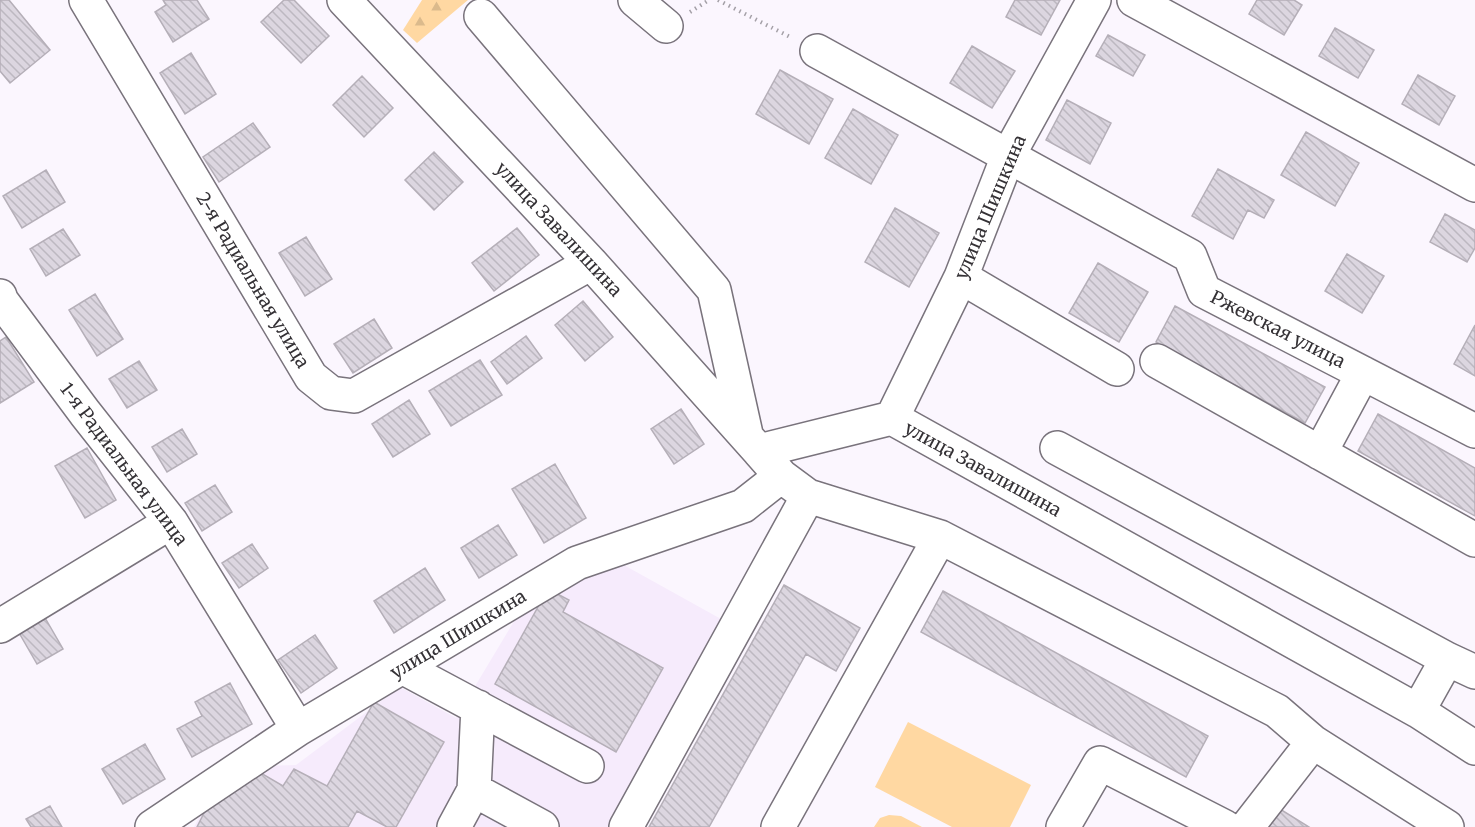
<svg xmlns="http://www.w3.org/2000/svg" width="1475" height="827" viewBox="0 0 1475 827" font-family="Merriweather,serif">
<defs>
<pattern id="forest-firs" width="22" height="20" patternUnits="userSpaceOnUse" patternTransform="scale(1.5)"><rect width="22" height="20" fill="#ffd8a2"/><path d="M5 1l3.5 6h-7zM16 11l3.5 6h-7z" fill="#dbba8c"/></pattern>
<pattern id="building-back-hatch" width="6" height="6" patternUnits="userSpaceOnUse" patternTransform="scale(1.5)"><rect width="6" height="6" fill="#dcd6e0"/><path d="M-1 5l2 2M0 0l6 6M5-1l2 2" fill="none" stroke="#bdb8c1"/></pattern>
</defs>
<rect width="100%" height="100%" fill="#fbf6fe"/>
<path fill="#f6ebfc" d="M622 564 721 619 608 827H194L210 797 263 766 296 765 400 687 456 718 531 593Z"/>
<path fill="#ffd8a2" d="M908 722 1031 785 1010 827H952L875 787Z
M889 815 901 816 922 827H874L880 818Z"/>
<path fill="url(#forest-firs)" d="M422 0H468L417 43 403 30Z"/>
<path fill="url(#building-back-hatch)" stroke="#b5afb8" stroke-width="1.5" d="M0 0H9L50 50 10 83 0 71Z
M163 0H197L209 19 173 42 155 12 166 5Z
M284 0H294L329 36 301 63 261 22Z
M1015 0H1060L1041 35 1006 17Z
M1257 0H1294L1302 5 1284 35 1249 14Z
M1335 28 1374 50 1358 78 1319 56Z
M1108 35 1145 55 1133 76 1096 56Z
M972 46 1015 71 992 108 950 83Z
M191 53 216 94 185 114 160 73Z
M780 70 833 99 809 144 756 114Z
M1418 75 1455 96 1439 125 1402 104Z
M362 76 393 108 364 137 333 105Z
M1067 100 1111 123 1090 164 1046 140Z
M853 109 898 135 871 184 825 158Z
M253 123 270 147 219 182 203 157Z
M1306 132 1359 163 1335 206 1281 175Z
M434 152 463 182 434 210 405 180Z
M1218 169 1274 200 1264 218 1248 210 1233 239 1192 216Z
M46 170 65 202 22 228 3 196Z
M895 208 939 233 909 287 865 262Z
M1445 214 1475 230V248L1467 262 1430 242Z
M517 228 539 255 494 291 472 263Z
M63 229 80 255 46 276 30 249Z
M306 237 332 279 305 296 279 253Z
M1347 254 1384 276 1362 313 1325 291Z
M1098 263 1148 292 1119 342 1069 313Z
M95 294 123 339 97 356 69 310Z
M583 301 613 337 585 361 555 325Z
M1175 306 1325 387 1305 423 1156 342Z
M374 319 392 348 353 373 334 344Z
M1475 325V376L1454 364Z
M526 336 542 358 507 384 491 362Z
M6 337 34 382 0 403V341Z
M480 360 502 395 451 426 429 391Z
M139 361 157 390 127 408 109 379Z
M409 400 430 434 393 457 372 424Z
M681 409 704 444 674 464 651 429Z
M1378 414 1475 468V516L1358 451Z
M182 429 197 454 167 472 152 447Z
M87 448 116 500 85 518 55 466Z
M555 464 586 518 544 543 512 489Z
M215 485 232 512 202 531 185 503Z
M498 525 517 555 479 578 461 548Z
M252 544 268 568 239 588 222 563Z
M425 568 445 600 394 633 374 601Z
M784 585 860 628 836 671 806 654 709 827H649Z
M548 589 569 600 563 612 663 668 616 752 495 684Z
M943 591 1208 736 1186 777 921 632Z
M44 616 63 649 37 664 18 631Z
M315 635 337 668 301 693 278 660Z
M230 683 252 724 192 757 177 729 202 716 195 702Z
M374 702 444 742 396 827H387L357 811 348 827H197L209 803 261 773 283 786 294 769 327 786Z
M145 744 165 779 123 804 102 769Z
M50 806 62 827H31L26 819Z
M1275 806 1309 827H1263Z"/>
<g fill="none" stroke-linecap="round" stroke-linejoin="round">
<defs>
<path id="minor" d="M86 0 311 377 331 393 354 396 591 263
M344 0 591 263 759 451 892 418 1418 711 1475 748
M635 0 666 26
M1134 0 1475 185
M481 16 714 290 746 434
M817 51 1190 256 1204 291 1475 431
M961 277 1117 369
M0 296 1 300 85 413 171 522 298 729
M1157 361 1475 540
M892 418 961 277 1008 156 1094 0
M1057 448 1447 659 1475 672
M759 451 781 476 808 496 940 537 1277 711 1313 742 1447 827
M1320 453 1363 373
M0 626 171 522
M402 667 587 766
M1418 711 1447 659
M474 790 542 827
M152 827 298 729 577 563 743 506 781 476
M454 827 474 790 478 707
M626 827 808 496
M778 827 940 537
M1063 827 1100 763 1225 827
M1247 827 1313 742"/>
</defs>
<use href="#minor" stroke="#79737c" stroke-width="36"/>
<path stroke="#a4a0a7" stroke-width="4" stroke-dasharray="1.5 4.5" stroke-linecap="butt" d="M718 0 792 38
M690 12 709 0"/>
<use href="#minor" stroke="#fff" stroke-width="33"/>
</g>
<g text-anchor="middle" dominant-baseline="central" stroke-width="6" stroke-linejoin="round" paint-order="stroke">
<g font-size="18" fill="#343135" stroke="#fff">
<text transform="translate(990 207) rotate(-67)">улица Шишкина</text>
<text transform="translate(559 229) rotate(47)">улица Завалишина</text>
<text transform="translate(253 280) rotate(59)">2-я Радиальная улица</text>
<text transform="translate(1278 329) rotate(27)">Ржевская улица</text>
<text transform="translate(124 464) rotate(53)">1-я Радиальная улица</text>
<text transform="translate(983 469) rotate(29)">улица Завалишина</text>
<text transform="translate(458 634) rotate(-31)">улица Шишкина</text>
</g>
</g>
</svg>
